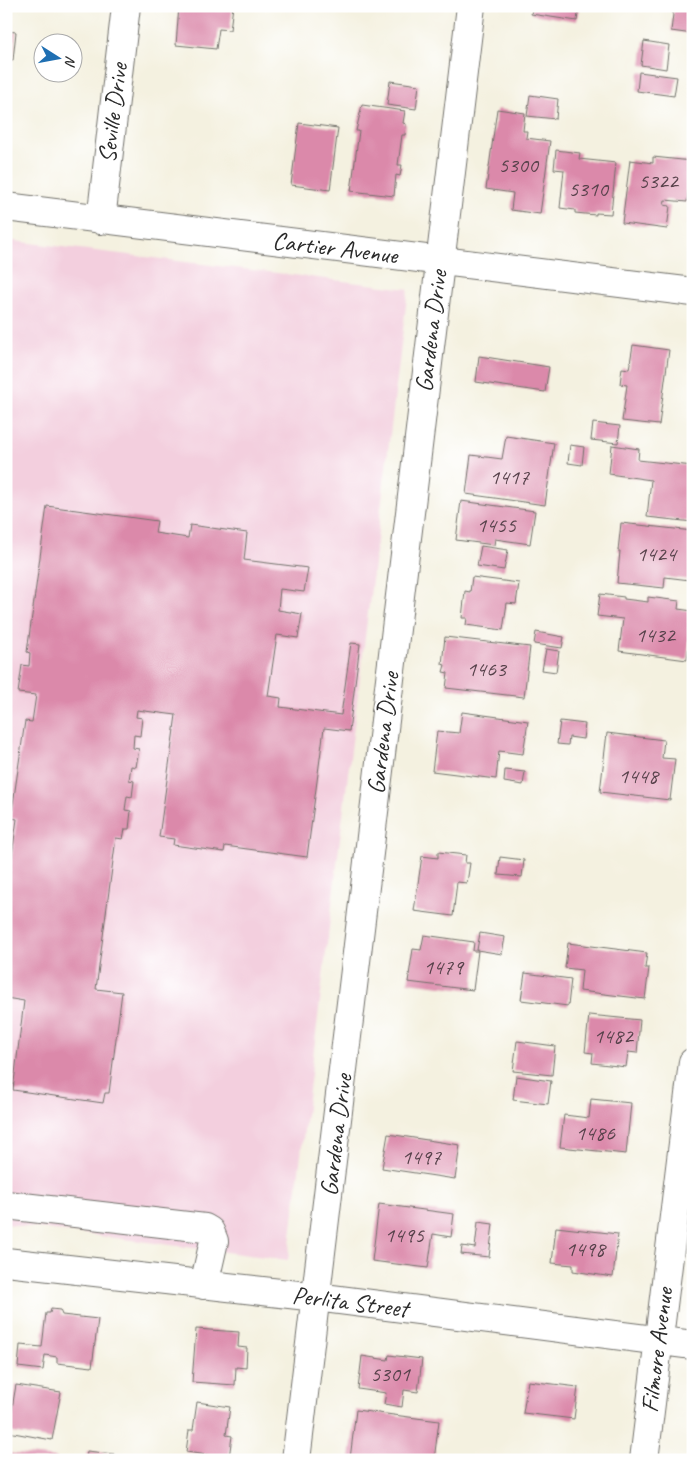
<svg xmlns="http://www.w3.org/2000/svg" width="699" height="1466" viewBox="0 0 699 1466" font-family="Caveat,sans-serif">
<rect width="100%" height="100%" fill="#fff"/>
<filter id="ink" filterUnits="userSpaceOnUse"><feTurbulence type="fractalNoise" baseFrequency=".02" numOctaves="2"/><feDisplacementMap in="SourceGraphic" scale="10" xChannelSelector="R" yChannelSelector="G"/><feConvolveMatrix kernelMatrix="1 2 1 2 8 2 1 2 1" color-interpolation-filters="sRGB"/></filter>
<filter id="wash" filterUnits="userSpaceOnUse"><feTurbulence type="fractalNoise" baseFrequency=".0096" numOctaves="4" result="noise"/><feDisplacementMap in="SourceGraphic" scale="20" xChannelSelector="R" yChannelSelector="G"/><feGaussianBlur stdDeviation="1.12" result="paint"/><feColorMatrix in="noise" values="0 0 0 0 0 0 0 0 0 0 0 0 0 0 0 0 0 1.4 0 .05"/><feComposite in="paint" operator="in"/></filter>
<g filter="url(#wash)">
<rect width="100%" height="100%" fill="#f4f1e0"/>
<path fill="#f3cfde" d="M6 240 408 289 288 1260 6 1224Z"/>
<g id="blocks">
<path fill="#db89aa" d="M179 6H233L230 30 219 29 216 49 176 45Z
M533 6H579L577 21 531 14Z
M674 6H693V34L671 31Z
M6 31 16 32 13 60 6 59Z
M644 41 669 45 666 69 641 65Z
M639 72 677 77 674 96 637 91Z
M390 81 419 85 416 109 387 105Z
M6 83 11 84 7 111H6Z
M530 95 558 99 556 119 527 116Z
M362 105 405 111 403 123 406 124 405 135H402L398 165H402L400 176 396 175 394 196 351 191 359 131H356Z
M497 109 525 113 523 131H527L526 138 550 141 540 214 511 210 513 193 486 189Z
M299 123 338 128 330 190 291 185Z
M556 150 580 153 579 159 616 163 611 214 596 213V215L575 213V210L560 208 564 170 554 169Z
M653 157 692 161 687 202 665 200 664 205 670 206 667 229 622 223 630 160 653 163Z
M633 345 669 350 659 425 622 421 627 385 620 384 622 368 629 369Z
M479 356 549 367 545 392 476 382Z
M593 423 620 426 618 443 591 440Z
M506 436 554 443 545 505 466 494 471 455 502 459Z
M570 445 584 447 582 465 568 463Z
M612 445 639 449 638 460 693 466 691 494H693V522L647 517 651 480 609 474Z
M461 501 535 511 530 544 495 539 494 545 456 540Z
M47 506 157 521 155 533 188 538 190 525 247 533 244 560 308 568 304 592 280 589 278 610 302 614 298 638 277 635 268 696 281 698 280 707 341 715 351 643 360 644 349 731 324 728 307 857 225 846 224 852 173 845 174 839 159 837 176 715 137 710 136 717 142 718 140 736 134 735 133 748 139 749 136 767 131 766 129 780 134 781 132 797 127 796 125 810 131 811 129 829H125L123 839 116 838 96 989 122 992 109 1093H105L103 1103 13 1090 24 1001 6 998V877H9L17 819 11 818 25 721 32 722 36 695 18 693 22 665 29 666 30 653 27 652Z
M621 523 693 531V557L690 580 665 577 664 588 617 583 620 551H618Z
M481 546 508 550 504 570 477 566Z
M472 577 519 583 516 604 507 603 503 630 466 625 467 618H462L465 591 470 592Z
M600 594 624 597V599L648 602V597L679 601 678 609 693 611 687 660 619 651 623 619 597 616Z
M536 632 564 637 562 648 534 644Z
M445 637 530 647 524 697 446 688 448 673 443 672 445 665 442 664Z
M546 649 559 651 556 672 542 670Z
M462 712 528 721 523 754 499 751 496 779 432 771 437 731 459 733Z
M560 721 585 724 583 739 569 737 568 745 557 744Z
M607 733 664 740 662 758 675 759 670 800 600 792Z
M505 770 525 772 523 785 504 782Z
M438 852 466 855 465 863H470L467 883 457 882 453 916 414 911 422 856 438 858Z
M500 857 524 860 522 877 498 875Z
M480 933 505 937 502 954 477 950Z
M424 935 474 942 473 951H478L473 990 408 982 413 949 421 950Z
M568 943 647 953 645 968H649L645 999 580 991 582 970 565 968Z
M525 973 571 979 568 1006 521 1000Z
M589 1015 640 1020 637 1053 628 1052 626 1067 592 1063 593 1053 585 1052Z
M517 1041 555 1046 552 1075 513 1071Z
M516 1076 551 1081 548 1104 513 1100Z
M591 1099 631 1103 626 1154 560 1147 564 1115 589 1118Z
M388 1134 460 1145 455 1179 382 1168Z
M379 1204 454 1214 451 1237 433 1234 428 1268 372 1261Z
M478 1222 493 1224 489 1257 461 1254 462 1246 475 1248Z
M556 1227 618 1234 613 1277 573 1271V1265L552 1263Z
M51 1309 60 1310 62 1315 98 1319 92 1367 57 1363V1357L45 1355 43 1370 18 1367 20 1345 42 1347 46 1313H50Z
M196 1329 239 1332 238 1347 247 1348 246 1368 236 1367 235 1385 192 1382Z
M389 1355 422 1359 418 1392 404 1390 402 1407 384 1404 386 1393 358 1389 362 1356 388 1360Z
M528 1381 578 1387 574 1419 523 1413Z
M16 1385 61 1392 52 1440 8 1432Z
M197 1402 230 1407 226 1435 232 1436 229 1458 186 1452 189 1430H193Z
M356 1410 439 1421 434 1460 350 1459Z
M87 1451 114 1454 113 1460H86Z
M7 1453 57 1458V1460H6Z"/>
</g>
</g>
<g filter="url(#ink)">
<use href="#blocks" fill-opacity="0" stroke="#71706a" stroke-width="1"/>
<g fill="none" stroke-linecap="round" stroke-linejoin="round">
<defs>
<path id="minor" d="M6 207 693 292
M101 220 126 6
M6 1205 205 1228 210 1231 214 1241 204 1285
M6 1262 316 1297 693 1345
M296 1460 471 6
M644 1460 693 1062"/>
</defs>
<use href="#minor" stroke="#71706a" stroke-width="30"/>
<use href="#minor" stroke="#fff" stroke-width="28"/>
</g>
</g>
<g text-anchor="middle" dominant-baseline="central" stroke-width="4" stroke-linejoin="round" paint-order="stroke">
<g font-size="22" fill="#57424b">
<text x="518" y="165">5300</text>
<text x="658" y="181">5322</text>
<text x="588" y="189">5310</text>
<text x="509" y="477">1417</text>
<text x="496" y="525">1455</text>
<text x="656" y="554">1424</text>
<text x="655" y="635">1432</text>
<text x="486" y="669">1463</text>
<text x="638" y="776">1448</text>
<text x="443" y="967">1479</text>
<text x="613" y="1036">1482</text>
<text x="595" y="1133">1486</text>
<text x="421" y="1157">1497</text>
<text x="404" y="1235">1495</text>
<text x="585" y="1249">1498</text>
<text x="390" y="1374">5301</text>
</g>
<g font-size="25" fill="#2b2b2b" stroke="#fff">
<text transform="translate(113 113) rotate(-83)">Seville Drive</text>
<text transform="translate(335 248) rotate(7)">Cartier Avenue</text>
<text transform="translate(431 331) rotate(-83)">Gardena Drive</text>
<text transform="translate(383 733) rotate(-83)">Gardena Drive</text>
<text transform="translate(336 1135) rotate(-83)">Gardena Drive</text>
<text transform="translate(350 1302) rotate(7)">Perlita Street</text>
<text transform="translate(657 1350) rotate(-83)">Filmore Avenue</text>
</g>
</g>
<rect width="699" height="1466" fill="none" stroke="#fff" stroke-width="25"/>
<g transform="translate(58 58) rotate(101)"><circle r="24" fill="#ffffff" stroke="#aaaaaa"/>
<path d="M0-4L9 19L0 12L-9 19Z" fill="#1f6fb2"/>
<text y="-8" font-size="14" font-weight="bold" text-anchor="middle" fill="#2b2b2b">N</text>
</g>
</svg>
